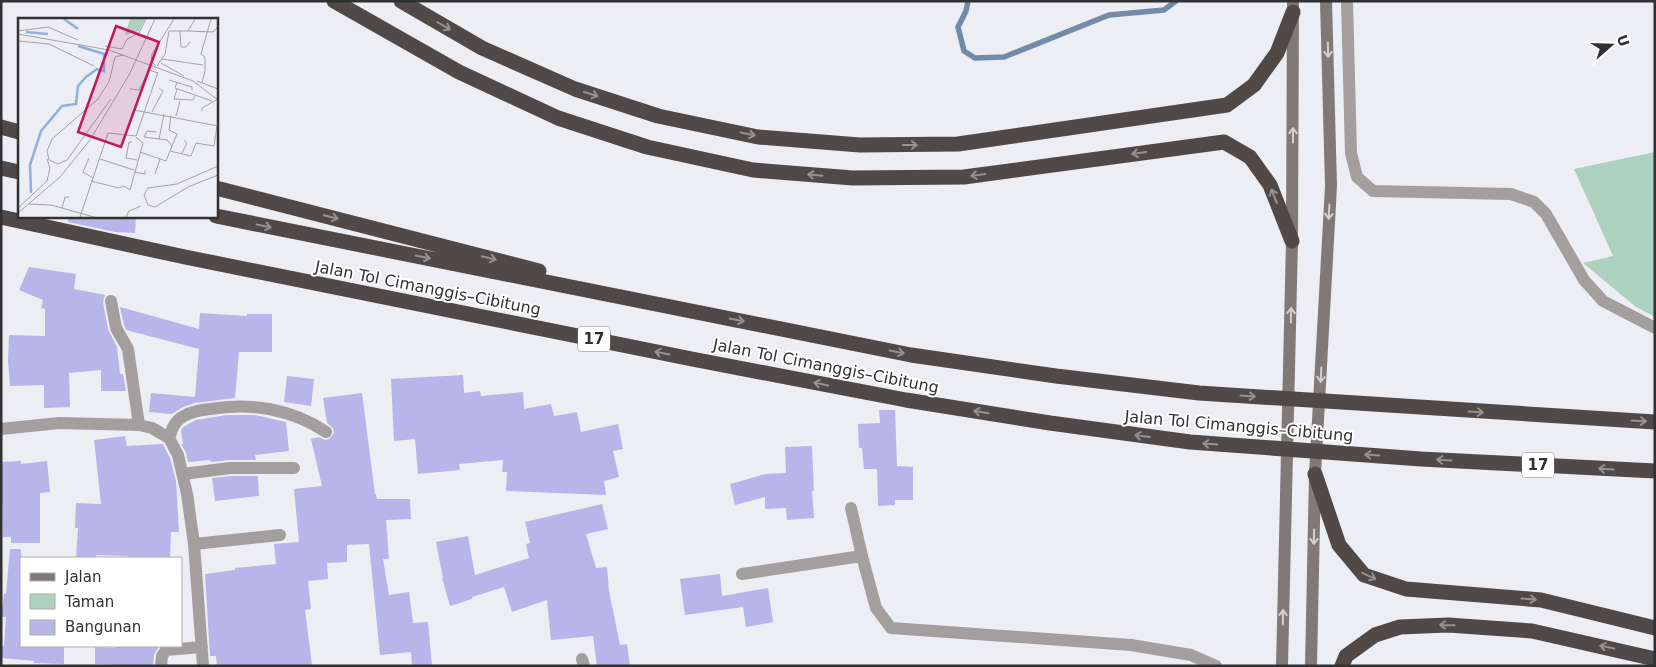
<svg xmlns="http://www.w3.org/2000/svg" width="1656" height="667" viewBox="0 0 1656 667" font-family="'DejaVu Sans',sans-serif">
<rect width="100%" height="100%" fill="#ededf4"/>
<path fill="#acd1be" d="M1655 152V317L1636 307 1583 263 1613 256 1574 169Z"/>
<g fill="none" stroke-linecap="round" stroke-linejoin="round">
<path stroke="#728ba9" stroke-width="5.5" d="M968 1 966 11 958 27 964 51 975 58 1004 57 1109 15 1164 10 1176 1"/>
</g>
<path fill="#b7b5e9" d="M68 216H136L135 233 115 232 68 222Z
M29 267 76 274 74 289 105 295 103 302 108 329 117 347 120 374H123L126 391H101V370L69 373 70 407 44 408V385L10 386 8 360 9 335 45 336V309L41 308 43 300 19 290Z
M120 307 199 329 200 313 247 316V314H272V352H239L235 398 195 403 183 407 172 414 149 412 151 393 195 397 199 349 126 330 124 325Z
M463 375 464 393 480 391 481 396 523 392 524 409 551 404 554 416 577 412 581 432 618 424 623 449 613 451 619 477 604 481 606 495 506 491 507 472H502L503 460 459 464 460 470 418 474 415 439 394 441 391 379Z
M287 376 314 379 311 406 284 402Z
M362 393 375 494H376L377 499H410L411 519 386 520 389 559H383L389 595 409 592 413 623 428 622 432 666H412L411 652 380 655 369 544 347 545V562L327 563 328 579 308 581 311 609 305 610 312 666H217L216 656H210L205 574 235 570V568L276 564 274 544 299 542 294 489 322 486 311 439 319 437 325 440 329 439 334 433 333 428 327 423 323 398Z
M879 410H895L897 466 913 467V500H895V505L878 506 877 469H864L862 448H859L858 424 880 423Z
M226 415H255L286 422 289 451 255 455 256 460H230L211 462 210 460 188 462 186 453 181 444H183L181 430 183 427 196 420Z
M125 436 127 446 163 444 170 458 176 481 179 532H171L170 558H128V556L96 555V558H76L78 528H75L76 503 101 504 94 440Z
M812 446 814 491H812L814 518 787 520 786 508 765 509V497L735 505 730 484 766 474 786 473 785 447Z
M21 461V464L47 461 50 492 40 493V543H11V537H3L1 462Z
M231 476H258L259 496 215 501 212 478Z
M602 504 608 529 586 534 596 568 607 567 609 591 620 645 627 644 630 666H597L593 636 551 640 547 600 512 612 504 587 472 597V599L450 606 442 578H443L436 542 468 536 475 575 529 558 526 544 530 543 525 522Z
M10 549H21V646H64V664L34 663V661L1 658V646H4L6 617H1L4 593 6 594Z
M720 574 722 596 768 588 773 622 746 627 743 607 685 615 680 579Z
M116 646H159L154 655 153 666 95 664V647L116 648Z"/>
<g fill="none" stroke-linecap="round" stroke-linejoin="round">
<path stroke="#a39f9e" stroke-width="12" d="M1347 1 1351 153 1357 177 1373 191 1511 194 1534 202 1546 214 1584 280 1603 301 1655 328
M111 301 116 328 128 349 139 425
M1 429 59 423 139 425 152 428 169 438 178 455 187 494 194 544 203 666
M169 438C172 429 175 420 184 416 192 411 201 410 210 409 250 402 292 409 326 432
M183 474 230 468H294
M851 508 862 556 876 608 891 628 1131 645 1191 655 1216 666
M194 544 280 535
M742 574 862 556
M582 659 584 666
M161 666 162 656 166 650 202 647"/>
<path stroke="#7f7a78" stroke-width="12" d="M1282 666 1292 241 1293 1
M1311 666 1315 474 1331 186 1326 1"/>
<path stroke="#504947" stroke-width="15" d="M334 1 459 72 558 118 647 147 753 170 853 178 964 177 1224 142 1250 157 1270 185 1292 241
M401 1 482 48 575 89 658 116 758 137 860 145 958 144 1227 105 1254 85 1277 53 1293 12
M1 127 19 132
M1 168 19 172
M216 188 539 271
M216 216 911 355 1056 376 1199 393 1655 422
M1 217 185 257 692 359 906 400 1050 423 1190 442 1421 459 1655 471
M1315 474 1339 545 1364 575 1406 589 1541 600 1655 628
M1342 666 1346 656 1375 635 1400 627 1448 625 1532 631 1655 659"/>
</g>
<defs><path id="oneway-shaft" d="M-6 0H5M1.5-3L5.5 0L1.5 3" fill="none" stroke-width="1.6" stroke-linecap="round" stroke-linejoin="round" transform="scale(1.25)"/></defs>
<g stroke="#969291">
<use href="#oneway-shaft" transform="translate(444 26) rotate(30)"/>
<use href="#oneway-shaft" transform="translate(591 94) rotate(18)"/>
<use href="#oneway-shaft" transform="translate(748 134) rotate(12)"/>
<use href="#oneway-shaft" transform="translate(910 145)"/>
<use href="#oneway-shaft" transform="translate(1139 153) rotate(172)"/>
<use href="#oneway-shaft" transform="translate(815 175) rotate(-175)"/>
<use href="#oneway-shaft" transform="translate(978 175) rotate(172)"/>
<use href="#oneway-shaft" transform="translate(1274 196) rotate(-112)"/>
<use href="#oneway-shaft" transform="translate(331 217) rotate(14)"/>
<use href="#oneway-shaft" transform="translate(264 226) rotate(11)"/>
<use href="#oneway-shaft" transform="translate(423 257) rotate(11)"/>
<use href="#oneway-shaft" transform="translate(489 258) rotate(14)"/>
<use href="#oneway-shaft" transform="translate(737 320) rotate(11)"/>
<use href="#oneway-shaft" transform="translate(897 352) rotate(11)"/>
<use href="#oneway-shaft" transform="translate(662 353) rotate(-169)"/>
<use href="#oneway-shaft" transform="translate(821 384) rotate(-169)"/>
<use href="#oneway-shaft" transform="translate(1248 396) rotate(4)"/>
<use href="#oneway-shaft" transform="translate(981 412) rotate(-171)"/>
<use href="#oneway-shaft" transform="translate(1476 412) rotate(3)"/>
<use href="#oneway-shaft" transform="translate(1639 421) rotate(3)"/>
<use href="#oneway-shaft" transform="translate(1142 436) rotate(-172)"/>
<use href="#oneway-shaft" transform="translate(1210 444) rotate(-176)"/>
<use href="#oneway-shaft" transform="translate(1372 455) rotate(-176)"/>
<use href="#oneway-shaft" transform="translate(1444 460) rotate(-177)"/>
<use href="#oneway-shaft" transform="translate(1606 469) rotate(-177)"/>
<use href="#oneway-shaft" transform="translate(1369 576) rotate(25)"/>
<use href="#oneway-shaft" transform="translate(1529 599) rotate(4)"/>
<use href="#oneway-shaft" transform="translate(1447 625) rotate(-179)"/>
<use href="#oneway-shaft" transform="translate(1607 647) rotate(-168)"/>
</g>
<g stroke="#d2d0d0">
<use href="#oneway-shaft" transform="translate(1328 50) rotate(89)"/>
<use href="#oneway-shaft" transform="translate(1293 135) rotate(-90)"/>
<use href="#oneway-shaft" transform="translate(1329 212) rotate(93)"/>
<use href="#oneway-shaft" transform="translate(1291 315) rotate(-89)"/>
<use href="#oneway-shaft" transform="translate(1321 375) rotate(93)"/>
<use href="#oneway-shaft" transform="translate(1314 537) rotate(91)"/>
<use href="#oneway-shaft" transform="translate(1283 617) rotate(-89)"/>
</g>
<g text-anchor="middle" dominant-baseline="central" stroke-width="4" stroke-linejoin="round" paint-order="stroke">
<g fill="#fff" stroke="#6f6f70" stroke-width="1">
<rect x="578" y="326.5" width="32" height="25" rx="4"/>
<rect x="1522" y="452.5" width="32" height="25" rx="4"/>
</g>
<g font-size="15" font-weight="bold" fill="#313133">
<text x="594" y="339">17</text>
<text x="1538" y="465">17</text>
</g>
<g font-size="16" fill="#313133" stroke="#fff">
<text transform="translate(428 288) rotate(11)">Jalan Tol Cimanggis–Cibitung</text>
<text transform="translate(826 366) rotate(11)">Jalan Tol Cimanggis–Cibitung</text>
<text transform="translate(1239 426) rotate(5)">Jalan Tol Cimanggis–Cibitung</text>
</g>
</g>
<g transform="translate(18 18)">
<rect width="200" height="200" fill="#ededf4"/>
<path d="M112 1H127L121 13 107 17Z" fill="#acd1be"/>
<path fill="none" stroke="#8eb1dc" stroke-width="2.5" d="M46 1 60 11M8 14 30 16M13 175 12 147 23 113 44 88 58 86 60 68 68 59 79 51 86 53V36L60 28"/>
<path fill="none" stroke="#a2a2a7" stroke-width="1" d="M0 13 30 9 60 22M162 13 163 29H168L172 24M170 13 195 14 200 9M0 16 91 32 175 63 200 82M0 23 31 26 76 48M87 28 104 31 109 21 121 15 128 1M144 41 185 47M143 45 166 58M138 48 133 43 134 36 156 1M139 48 147 36 151 13H170L177 1M151 62 174 69V72M179 63 200 71M159 64 157 70 194 83M184 65 187 53V39L183 36 193 1M112 71 121 72 131 52 140 55M159 71 156 81 175 82 177 78M93 81 49 142 40 146 31 142 29 133 34 121 80 81 91 64 97 39 105 37M116 92 200 108M184 93V90L200 81M134 94 145 73 141 70M153 97 151 112 159 116 154 128M158 98 162 83M126 119 129 113 138 114M141 121 146 96M114 124H111L108 140 119 142M152 133 173 138 178 125 196 128 199 108M122 134 148 143 154 128 149 122 126 119M164 135 169 125 166 122M71 140 65 154 75 160M82 141 116 152M116 154 127 156V152M137 156 142 141M73 163 101 170 106 168 112 172 125 125 118 119M170 169 200 157M170 169 137 189 130 187 126 177 130 170 159 166 200 148M11 186 33 187 76 199M0 190 29 163 32 150 29 141M44 190 47 179H51M0 195 42 159 72 122 111 57 137 1M62 199 90 115 118 118 140 54M108 199 111 193 123 188"/>
<path fill="#c2185b" fill-opacity="0.15" stroke="#c2185b" stroke-width="2.5" d="M98 8 141 24 103 129 60 114Z"/>
<rect width="200" height="200" fill="none" stroke="#313133" stroke-width="2.5"/>
</g>
<rect width="1656" height="667" fill="none" stroke="#313133" stroke-width="5"/>
<rect x="20" y="557" width="162" height="90" fill="#ffffff" stroke="#adadad"/>
<rect x="30" y="573" width="25" height="8" fill="#7f7a78" stroke="#adadad"/>
<text x="65" y="582" font-size="15" fill="#313133">Jalan</text>
<rect x="30" y="594" width="25" height="15" fill="#acd1be" stroke="#adadad"/>
<text x="65" y="607" font-size="15" fill="#313133">Taman</text>
<rect x="30" y="620" width="25" height="15" fill="#b7b5e9" stroke="#adadad"/>
<text x="65" y="632" font-size="15" fill="#313133">Bangunan</text>
<g transform="translate(1611 45) rotate(70)" stroke="#ffffff" stroke-width="4" paint-order="stroke">
<path d="M0-4L9 19L0 12L-9 19Z" fill="#313133"/>
<text y="-8" font-size="14" font-weight="bold" text-anchor="middle" fill="#313133">U</text>
</g>
</svg>
